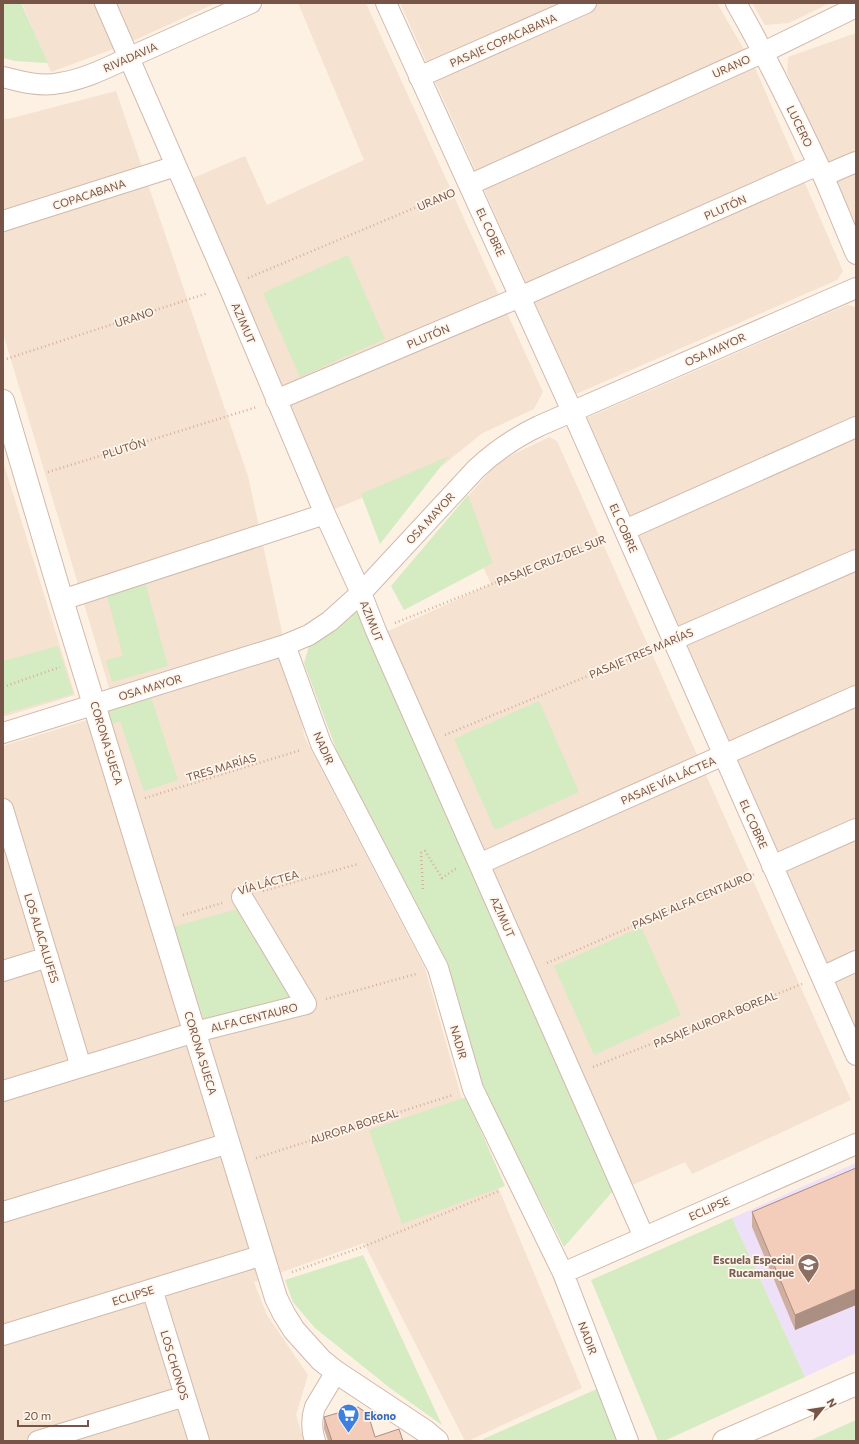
<svg xmlns="http://www.w3.org/2000/svg" width="859" height="1444" viewBox="0 0 859 1444" font-family="Commissioner,sans-serif">
<rect width="100%" height="100%" fill="#fdf1e3"/>
<path fill="#f5e2d1" d="M22 3H216L124 45 51 72Z
M298 3H366L543 392 534 409 481 434 442 466 332 510 186 181 245 156 267 205 364 160Z
M400 3H717L756 70 843 271 837 280 576 394Z
M752 3H830L789 23 765 25Z
M856 33V228L787 73 788 57Z
M116 91 248 476 305 738 425 968 463 1103 582 1388 468 1441H465L364 1243 254 1282 267 1315 308 1375 296 1415 304 1441H3V746L116 711 3 333V118L8 119Z
M847 305 856 307V1028L587 418Z
M549 437 557 441 851 1100 692 1174 685 1162 630 1186 384 633 491 584 456 510 498 462Z
M3 461 75 695 3 717Z"/>
<path fill="#eee0f9" d="M856 1163V1353L805 1377 732 1218Z"/>
<path fill="#d5ebc1" d="M3 3H21L48 63 15 61 3 58Z
M348 255 385 339 300 377 263 293Z
M449 456 380 544 361 494Z
M468 495 493 563 404 610 391 586Z
M145 582 168 666 112 682 106 660 123 656 107 596Z
M355 603 613 1191 564 1247 482 1088 447 962 338 754 304 663 310 643Z
M58 646 73 694 3 714V661Z
M151 697 178 780 144 791 120 721 107 726 102 711Z
M539 701 579 792 495 830 454 739Z
M245 907 298 999 205 1023 173 927Z
M641 927 681 1015 594 1055 554 966Z
M466 1097 505 1186 402 1224 369 1130Z
M732 1218 805 1377 664 1441H658L591 1280Z
M363 1255 442 1425 390 1388 315 1328 293 1302 285 1280Z
M597 1389 620 1441H484L483 1439Z
M856 1420V1441H809Z"/>
<g fill="none" stroke-linecap="round" stroke-linejoin="round">
<defs>
<path id="minor" d="M105 3 229 287 325 514 361 593 376 631 644 1237
M386 3 572 411 856 1055
M736 3C766 55 792 109 818 164 831 193 843 224 856 254
M3 77C22 82 41 87 60 83 87 79 112 65 137 54 175 37 213 20 251 3
M419 77 586 3
M823 176 856 162
M469 185 764 52 856 7
M3 221 176 166
M276 400 520 297 818 165
M625 530 856 427
M62 600 325 514
M673 640 856 560
M285 645 321 744 438 968 473 1089 563 1273 628 1441
M3 733 285 645 309 635 330 621 361 593 476 469C496 450 514 438 539 426L856 288
M3 809 81 1067
M479 864 856 696
M772 866 856 829
M3 971 48 957
M822 977 856 961
M3 1091 195 1032 306 1004 242 897
M3 1212 229 1143
M563 1273 856 1144
M152 1289 199 1441
M3 1335 263 1255
M38 1441 185 1396
M315 1441C311 1429 311 1419 315 1407L336 1372"/>
<path id="tertiary" d="M3 401 62 600 276 1298 284 1314 294 1330 321 1360 336 1372 425 1431 437 1441"/>
<path id="secondary" d="M724 1441 856 1384"/>
</defs>
<use href="#minor" stroke="#d1b9ac" stroke-width="22"/>
<use href="#tertiary" stroke="#d1b9ac" stroke-width="24"/>
<use href="#secondary" stroke="#d4b9a9" stroke-width="24"/>
<path stroke="#d8af9d" stroke-width="2.5" stroke-dasharray="1 3" stroke-linecap="butt" d="M248 278 450 193
M3 360 208 293
M48 472 257 407
M395 623 606 538
M3 687 60 667
M445 735 653 649
M145 798 301 750
M423 889 421 853 425 851 442 878 457 868
M263 891 358 864
M183 915 222 903
M547 963 754 874
M326 999 416 974
M593 1067 802 984
M256 1158 453 1095
M292 1272 365 1246 499 1191"/>
<use href="#minor" stroke="#fff" stroke-width="20"/>
<use href="#tertiary" stroke="#fff" stroke-width="22"/>
<use href="#secondary" stroke="#fff" stroke-width="22"/>
</g>
<path fill="#d1afa0" d="M856 1168V1305L795 1330 752 1227V1212Z
M324 1417 375 1437 403 1441H328L324 1429Z"/>
<path fill="#aa8f82" d="M856 1289V1305L795 1330V1315Z"/>
<path fill="#f3ccba" stroke="#aa8f82" d="M856 1168V1289L795 1315 752 1212Z
M358 1407 368 1414 375 1437 399 1429 403 1441H332L324 1417Z"/>
<defs>
<symbol id="school-pin" viewBox="-11 -11 22 30"><path d="M0 17L-7.5 6A9.5 9.5 0 1 1 7.5 6Z" fill="#8d6e63" stroke="#fff5ea"/><path d="M0-5L7-2L0 1L-7-2ZM-4 1L0 2.5L4 1V4Q0 6-4 4Z" fill="#fff"/></symbol>
<symbol id="supermarket-pin" viewBox="-11 -11 22 30"><path d="M0 17L-7.5 6A9.5 9.5 0 1 1 7.5 6Z" fill="#3f7fe0" stroke="#fff5ea"/><path d="M-6-5.5h2.5l.6 2H6L4.5 2H-2.5L-4.4-4H-6ZM-1.5 3.2a1.3 1.3 0 1 0 .1 0ZM3 3.2a1.3 1.3 0 1 0 .1 0Z" fill="#fff"/></symbol>
</defs>
<g fill-rule="evenodd">
<use href="#school-pin" x="796" y="1252" width="25" height="34"/>
<use href="#supermarket-pin" x="336" y="1402" width="25" height="34"/>
</g>
<g text-anchor="middle" dominant-baseline="central" stroke-width="3.5" stroke-linejoin="round" paint-order="stroke">
<g font-size="11" fill="#765548" stroke="#fff5ea">
<text transform="translate(503 40) rotate(-24)">PASAJE COPACABANA</text>
<text transform="translate(130 57) rotate(-24)">RIVADAVIA</text>
<text transform="translate(731 66) rotate(-24)">URANO</text>
<text transform="translate(800 126) rotate(64)">LUCERO</text>
<text transform="translate(89 194) rotate(-18)">COPACABANA</text>
<text transform="translate(436 199) rotate(-23)">URANO</text>
<text transform="translate(725 207) rotate(-24)">PLUTÓN</text>
<text transform="translate(491 232) rotate(65)">EL COBRE</text>
<text transform="translate(134 317) rotate(-18)">URANO</text>
<text transform="translate(244 323) rotate(67)">AZIMUT</text>
<text transform="translate(428 336) rotate(-23)">PLUTÓN</text>
<text transform="translate(715 349) rotate(-24)">OSA MAYOR</text>
<text transform="translate(124 448) rotate(-17)">PLUTÓN</text>
<text transform="translate(430 518) rotate(-47)">OSA MAYOR</text>
<text transform="translate(624 528) rotate(66)">EL COBRE</text>
<text transform="translate(551 560) rotate(-22)">PASAJE CRUZ DEL SUR</text>
<text transform="translate(372 621) rotate(68)">AZIMUT</text>
<text transform="translate(641 653) rotate(-23)">PASAJE TRES MARÍAS</text>
<text transform="translate(150 687) rotate(-17)">OSA MAYOR</text>
<text transform="translate(107 743) rotate(73)">CORONA SUECA</text>
<text transform="translate(324 748) rotate(66)">NADIR</text>
<text transform="translate(221 767) rotate(-17)">TRES MARÍAS</text>
<text transform="translate(668 780) rotate(-24)">PASAJE VÍA LÁCTEA</text>
<text transform="translate(754 824) rotate(66)">EL COBRE</text>
<text transform="translate(268 882) rotate(-16)">VÍA LÁCTEA</text>
<text transform="translate(692 900) rotate(-23)">PASAJE ALFA CENTAURO</text>
<text transform="translate(503 917) rotate(66)">AZIMUT</text>
<text transform="translate(42 938) rotate(73)">LOS ALACALUFES</text>
<text transform="translate(254 1017) rotate(-14)">ALFA CENTAURO</text>
<text transform="translate(715 1019) rotate(-22)">PASAJE AURORA BOREAL</text>
<text transform="translate(459 1042) rotate(74)">NADIR</text>
<text transform="translate(201 1053) rotate(73)">CORONA SUECA</text>
<text transform="translate(354 1126) rotate(-18)">AURORA BOREAL</text>
<text transform="translate(709 1208) rotate(-24)">ECLIPSE</text>
<text transform="translate(133 1295) rotate(-17)">ECLIPSE</text>
<text transform="translate(588 1338) rotate(69)">NADIR</text>
<text transform="translate(175 1365) rotate(73)">LOS CHONOS</text>
</g>
<g font-size="11" font-weight="bold" fill="#785e54" stroke="#fff5ea" text-anchor="end">
<text x="794" y="1259">Escuela Especial<tspan x="794" dy="13">Rucamanque</tspan></text>
</g>
<g font-size="11" font-weight="bold" fill="#366cbe" stroke="#fff5ea" text-anchor="start">
<text x="364" y="1415">Ekono</text>
</g>
</g>
<rect width="859" height="1444" fill="none" stroke="#765548" stroke-width="8"/>
<g transform="translate(823 1408) rotate(60)" stroke="#fff5ea" stroke-width="3" paint-order="stroke">
<path d="M0-3L7 15L0 10L-7 15Z" fill="#765548"/>
<text y="-6" font-size="11" font-weight="bold" text-anchor="middle" fill="#765548">N</text>
</g>
<path d="M18 1420v6h70v-6" fill="none" stroke="#765548" stroke-width="2"/>
<text x="24" y="1420" font-size="12" fill="#765548" stroke="#fff5ea" stroke-width="3" paint-order="stroke">20 m</text>
</svg>
